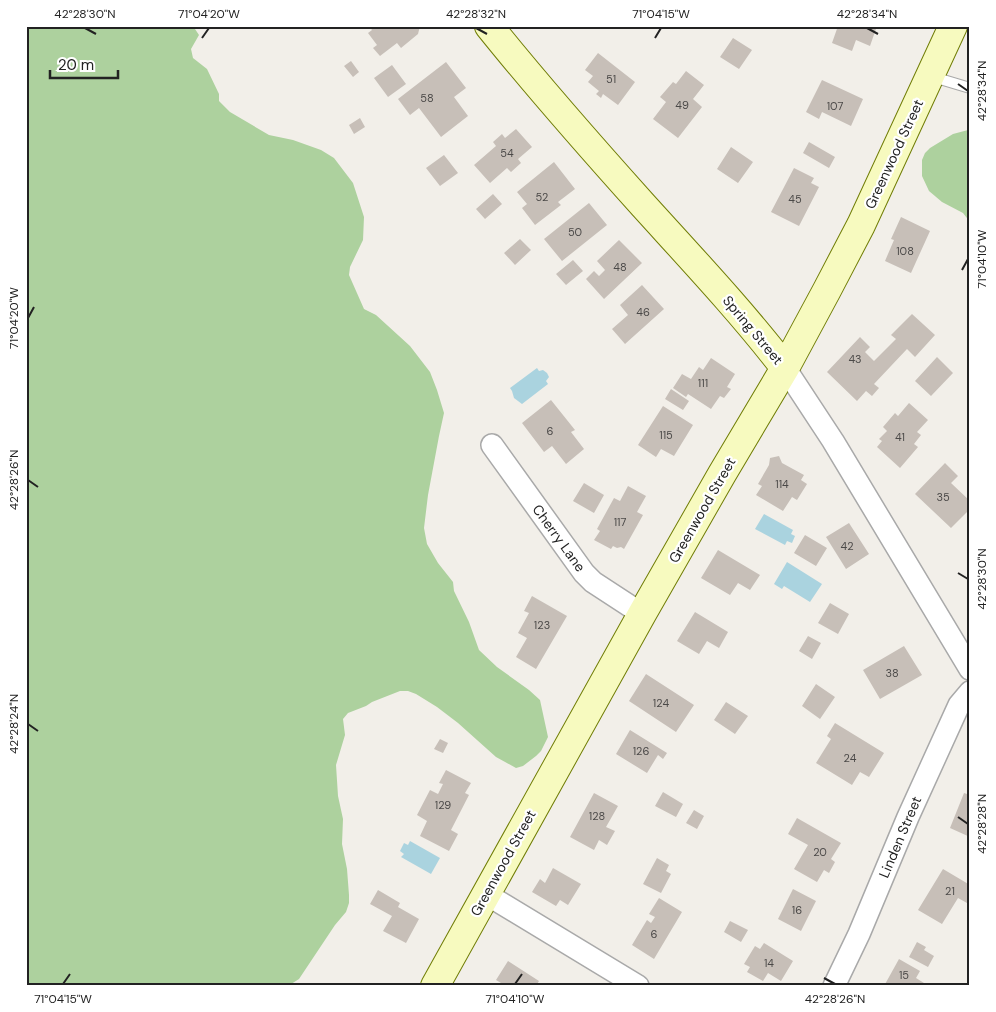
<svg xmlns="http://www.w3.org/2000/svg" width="996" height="1012" viewBox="0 0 996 1012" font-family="'DM Sans',sans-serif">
<rect width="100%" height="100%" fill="#f2efe9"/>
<path fill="#add19e" d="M26 26H193L199 35 191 49 193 58 207 69 219 94V101L230 112 269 135 293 140 321 150 334 158 353 183 364 217 363 240 350 267 349 275 364 309 376 315 410 346 430 372 437 390 444 413 439 436 428 495 424 528 427 544 438 563 453 582 454 591 469 622 479 650 497 667 529 690 540 700 548 737 541 751 536 756 523 766 516 768 496 757 458 723 437 707 416 694 408 691H400L372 702 366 706 348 713 343 719 345 735 336 765 338 796 343 819 342 844 347 869 349 895V903L346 912 335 925 299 979 288 986H26Z
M968 130 970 131V222L963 213 942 202 929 191 922 176V160L925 153 930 148 953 134Z"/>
<path fill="#aad3df" d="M537 368 539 371 543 370 547 373 549 377 546 381 548 384 522 404 514 398 512 391 510 388Z
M764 514 793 530 791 534 795 536 792 543 787 541 785 545 755 529Z
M787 562 822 584 810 602 784 586 782 589 774 584Z
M410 841 440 858 431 874 401 857 404 854 400 851 404 843 408 845Z"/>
<path fill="#c7bfb8" d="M369 26H420L418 34 401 48 397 43 380 56 373 48 377 45 368 33 372 30Z
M838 26H877L870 46 856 40 852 51 832 43Z
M733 38 752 50 739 69 720 57Z
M598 53 635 82 618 105 603 94 601 98 596 94 599 91 588 82 593 76 585 70Z
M351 61 359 72 353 77 344 66Z
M446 62 466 88 454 97 468 116 441 137 419 108 410 115 398 99Z
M392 65 406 84 388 97 374 78Z
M686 71 704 85 693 99 702 107 678 138 653 119 666 102 660 97 673 82 676 84Z
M822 80 863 99 851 126 822 112 819 119 806 112Z
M360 118 365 127 354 134 349 125Z
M516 129 532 147 518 159 521 163 511 172 507 168 490 183 474 165 496 146 493 142 502 134 505 138Z
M809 142 835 157 829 168 803 153Z
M731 147 753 162 738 183 717 169Z
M444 155 458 173 440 186 426 168Z
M554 162 575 189 558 202 561 205 535 225 522 208 527 204 517 192Z
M794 168 814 178 811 183 819 187 799 226 771 212Z
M493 194 502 204 485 219 476 209Z
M589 203 607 225 562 261 544 239Z
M901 217 930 231 911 273 885 261 894 240 891 239Z
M520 239 531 250 515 265 504 253Z
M619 240 642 263 604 299 586 279 594 271 599 276 605 270 597 261Z
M573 260 583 271 566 285 556 274Z
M642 285 664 309 625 344 612 329 628 315 620 305Z
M912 314 935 335 915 357 907 349 874 384 879 388 872 396 866 391 857 401 827 372 860 337 870 347 865 352 874 361 896 339 891 335Z
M937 357 953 373 931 396 915 381Z
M711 358 735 374 727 387 731 389 724 398 720 396 711 409 688 394 686 397 673 388 682 374 691 379 699 367 703 370Z
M671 389 689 401 683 410 665 399Z
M551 400 575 430 571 432 584 449 566 464 552 446 544 452 522 423Z
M909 403 928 420 917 432 921 435 914 444 918 447 900 468 877 447 882 441 879 439 887 431 883 427 895 413 898 416Z
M663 406 693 425 674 456 661 449 656 457 638 445Z
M779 456 782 463 804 475 801 480 807 484 797 500 792 497 783 511 756 495 762 486 758 484 769 465 770 458Z
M945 463 958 476 951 483 970 501V509L951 528 915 494Z
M584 483 604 495 594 513 573 501Z
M628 486 646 496 637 512 643 515 624 549 621 547 617 548 613 546 611 549 594 540 600 531 597 529 614 498 620 501Z
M849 523 869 554 846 569 826 537Z
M805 535 827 548 816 566 794 553Z
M718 550 760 575 750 590 738 583 730 595 701 578Z
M532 596 567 616 536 669 516 657 527 638 518 633 529 613 524 611Z
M830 603 849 614 838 634 818 623Z
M695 612 728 632 719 648 707 641 699 654 677 641Z
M808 636 821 643 812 659 799 651Z
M904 646 922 675 880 699 863 670Z
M646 674 694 705 676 732 629 701Z
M816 684 835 697 820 719 802 706Z
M726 702 748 716 735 734 714 720Z
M835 723 884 753 869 777 860 772 852 785 816 763 831 739 827 736Z
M630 730 667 753 663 759 658 755 647 773 616 754Z
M440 739 448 743 443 753 434 749Z
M446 770 471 783 465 793 469 795 451 830 458 834 449 851 420 836 427 821 417 815 430 790 438 794 443 784 439 783Z
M663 792 683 804 676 817 655 806Z
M594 793 618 806 606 827 615 831 607 845 599 840 594 850 570 837Z
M964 793 970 795V837L950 828Z
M694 810 704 816 697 829 686 823Z
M797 818 841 843 831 859 835 862 829 873 824 870 817 882 794 869 808 845 788 834Z
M657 858 669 865 666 871 671 874 661 893 643 884Z
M553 868 581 884 568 905 560 900 556 906 532 892 540 879 545 883Z
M943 869 970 885V898L967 903 958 898 942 924 918 910Z
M793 889 816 901 801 931 778 919Z
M378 890 400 903 398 907 419 919 406 943 383 931 392 916 370 904Z
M659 898 682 912 654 959 632 945 647 920 651 923 655 917 649 914Z
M730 921 748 930 741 942 724 932Z
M917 942 926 947 924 950 934 956 928 967 909 957Z
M764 943 793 961 781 981 768 973 763 981 747 972 750 967 744 964 755 946 760 949Z
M899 959 920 971 916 978 924 983 923 986H884Z
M508 961 539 981 536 986H506L496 980Z"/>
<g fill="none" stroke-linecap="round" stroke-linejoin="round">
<defs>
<path id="lane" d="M930 76 970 88"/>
<path id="street" d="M785 368 833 441 970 669
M492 445 584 573 593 582 642 614
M486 894 638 986
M834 986 859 934 908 817 959 705 970 692"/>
<path id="secondary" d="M489 26C538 87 590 146 643 205 691 258 741 311 785 368
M435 986 642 614 722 474 785 368 827 290 861 225 953 26"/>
</defs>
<use href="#lane" stroke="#a9a9a9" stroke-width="12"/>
<use href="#street" stroke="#a9a9a9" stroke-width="24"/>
<use href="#secondary" stroke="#707d05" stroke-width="30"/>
<use href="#lane" stroke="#fff" stroke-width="10"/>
<use href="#street" stroke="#fff" stroke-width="21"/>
<use href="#secondary" stroke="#f7fabf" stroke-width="28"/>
</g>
<path fill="none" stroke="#222" stroke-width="2" d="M85 28 96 34M476 28 487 34M867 28 878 34M202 38 209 28M655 38 661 28M958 84 968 91M962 270 968 259M28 318 34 307M28 480 38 487M958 573 968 579M28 724 38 731M958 817 968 824M824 978 835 984M63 984 70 974M515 984 522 974"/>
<g text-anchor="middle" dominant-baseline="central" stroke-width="4.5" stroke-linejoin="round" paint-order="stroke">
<g font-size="11" fill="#4b4948">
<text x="611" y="79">51</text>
<text x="427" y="98">58</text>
<text x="682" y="105">49</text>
<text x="835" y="106">107</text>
<text x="507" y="153">54</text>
<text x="542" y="197">52</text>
<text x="795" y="199">45</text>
<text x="575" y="232">50</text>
<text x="905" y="251">108</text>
<text x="620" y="267">48</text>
<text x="643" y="312">46</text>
<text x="855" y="359">43</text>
<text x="703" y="383">111</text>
<text x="550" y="431">6</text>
<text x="666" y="435">115</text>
<text x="900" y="437">41</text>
<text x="782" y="484">114</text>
<text x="943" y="497">35</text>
<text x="620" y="522">117</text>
<text x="847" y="546">42</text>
<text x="542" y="625">123</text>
<text x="892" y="673">38</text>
<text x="661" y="703">124</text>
<text x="641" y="751">126</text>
<text x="850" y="758">24</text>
<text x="443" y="805">129</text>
<text x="597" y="816">128</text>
<text x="820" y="852">20</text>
<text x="950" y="891">21</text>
<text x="797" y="910">16</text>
<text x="654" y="934">6</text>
<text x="769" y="963">14</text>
<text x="904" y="975">15</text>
</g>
<g font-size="14" fill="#222" stroke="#fff">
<text transform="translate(894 154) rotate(-65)">Greenwood Street</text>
<text transform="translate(753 330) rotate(50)">Spring Street</text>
<text transform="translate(702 510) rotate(-60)">Greenwood Street</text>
<text transform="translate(559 538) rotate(54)">Cherry Lane</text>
<text transform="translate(900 837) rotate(-67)">Linden Street</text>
<text transform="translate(503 863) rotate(-61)">Greenwood Street</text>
</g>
</g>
<rect width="996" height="1012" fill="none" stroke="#ffffff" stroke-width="55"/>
<path d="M50 70v8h68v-8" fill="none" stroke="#222222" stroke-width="2.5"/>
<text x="58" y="70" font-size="15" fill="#222222" stroke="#ffffff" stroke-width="4" paint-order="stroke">20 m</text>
<rect x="28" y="28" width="940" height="956" fill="none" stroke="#222" stroke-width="2"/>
<g font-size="12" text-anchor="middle" fill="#222">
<text x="85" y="18">42°28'30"N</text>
<text x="209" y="18">71°04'20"W</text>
<text x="476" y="18">42°28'32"N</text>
<text x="661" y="18">71°04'15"W</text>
<text x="867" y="18">42°28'34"N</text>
<text transform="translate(982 91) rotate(-90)" y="4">42°28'34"N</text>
<text transform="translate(982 259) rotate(-90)" y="4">71°04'10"W</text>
<text transform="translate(14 318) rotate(-90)" y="4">71°04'20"W</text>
<text transform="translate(14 480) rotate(-90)" y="4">42°28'26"N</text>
<text transform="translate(982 579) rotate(-90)" y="4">42°28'30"N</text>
<text transform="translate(14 724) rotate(-90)" y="4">42°28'24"N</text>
<text transform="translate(982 824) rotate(-90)" y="4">42°28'28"N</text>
<text x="63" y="1003">71°04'15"W</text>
<text x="515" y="1003">71°04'10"W</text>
<text x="835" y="1003">42°28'26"N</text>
</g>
</svg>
